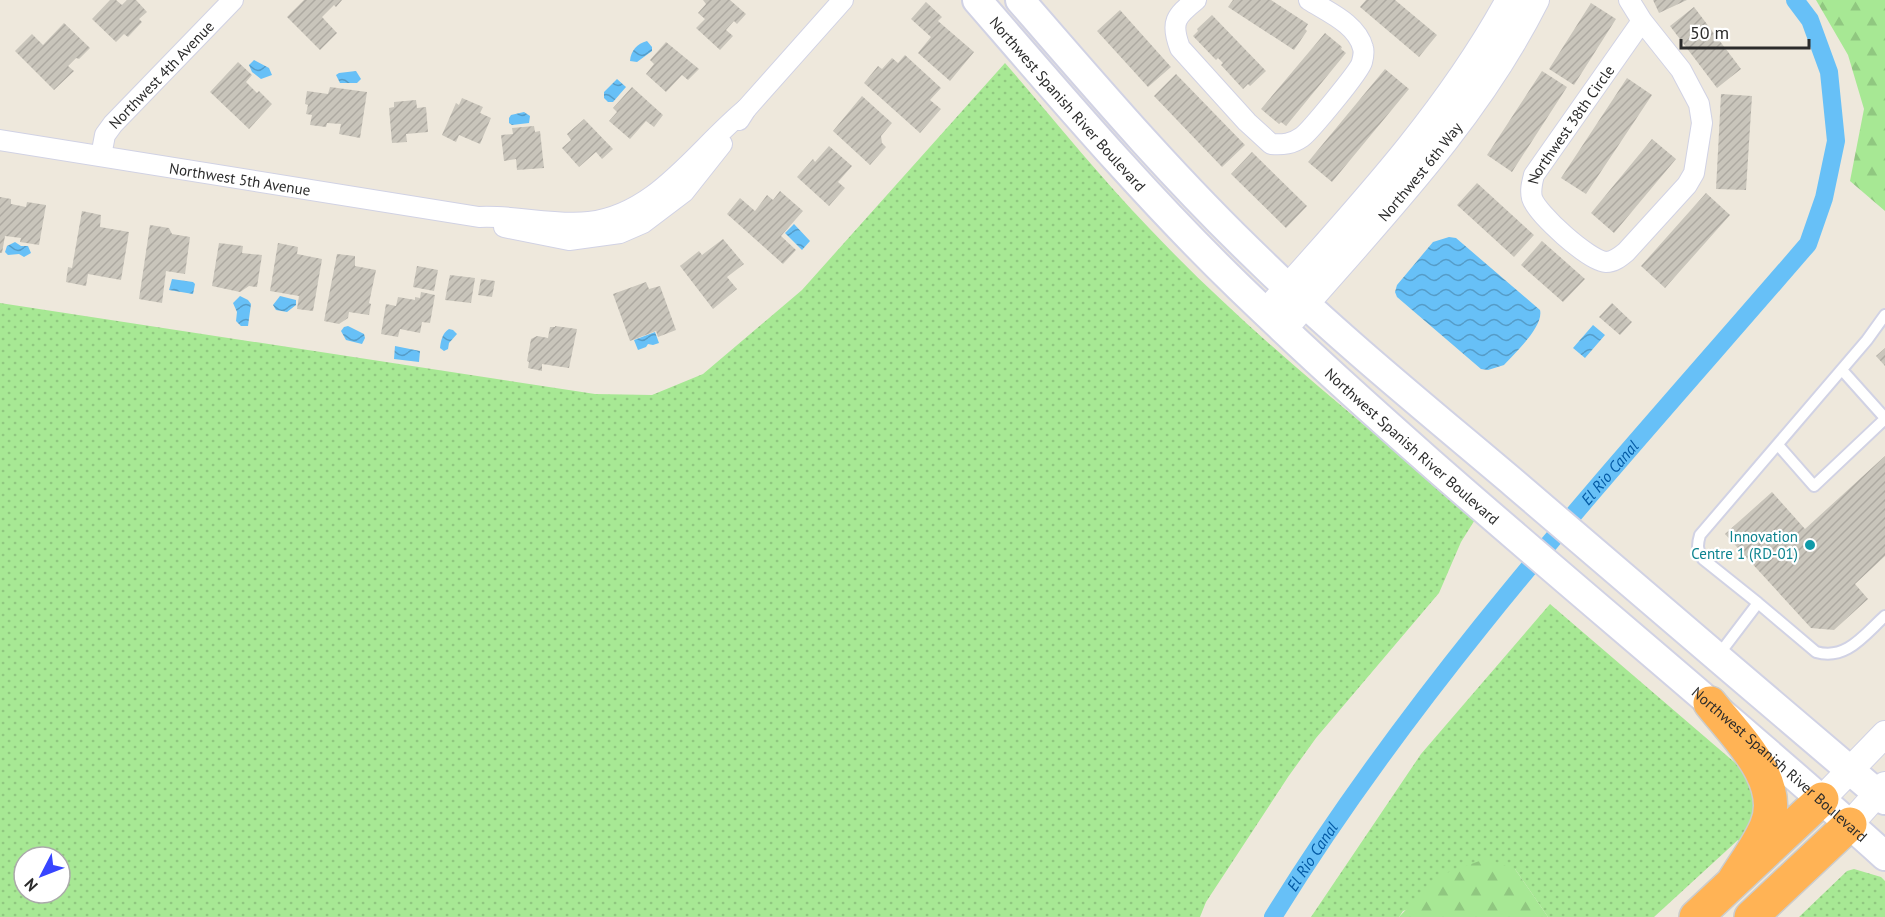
<svg xmlns="http://www.w3.org/2000/svg" width="1885" height="917" viewBox="0 0 1885 917" font-family="'PT Sans',sans-serif">
<defs>
<pattern id="grass-dots" width="8" height="8" patternUnits="userSpaceOnUse" patternTransform="scale(1.5)"><rect width="8" height="8" fill="#a7e894"/><path d="M2 2h.1M6 6h.1" fill="none" stroke="#90c780" stroke-width="1.8" stroke-linecap="round"/></pattern>
<pattern id="forest-firs" width="22" height="20" patternUnits="userSpaceOnUse" patternTransform="scale(1.5)"><rect width="22" height="20" fill="#a7e894"/><path d="M5 1l3.5 6h-7zM16 11l3.5 6h-7z" fill="#90c780"/></pattern>
<pattern id="water-waves" width="16" height="10" patternUnits="userSpaceOnUse" patternTransform="scale(1.5)"><rect width="16" height="10" fill="#67c0f7"/><path d="M0 5q4-4 8 0t8 0" fill="none" stroke="#559cc8"/></pattern>
<pattern id="building-hatch" width="6" height="6" patternUnits="userSpaceOnUse" patternTransform="scale(1.5)"><rect width="6" height="6" fill="#c9c5bb"/><path d="M-1 1l2-2M0 6l6-6M5 7l2-2" fill="none" stroke="#ada9a1"/></pattern>
</defs>
<rect width="100%" height="100%" fill="#eee8dc"/>
<path fill="url(#grass-dots)" fill-rule="evenodd" d="M1005 63C1053 118 1098 175 1149 228 1249 334 1365 425 1476 518L1461 542 1439 593 1316 738 1288 777 1206 902 1200 917H0V303L595 394 652 395 703 374 802 290ZM24 857H60V893H24Z
M1550 604 1747 773 1758 813 1744 845 1738 840 1654 917H1548L1515 869 1403 911 1399 917H1311L1421 754Z
M1854 869 1881 877 1885 881V917H1799L1847 871Z"/>
<path fill="url(#forest-firs)" d="M1816 0H1885V211L1850 181 1864 109 1848 55Z
M1485 859 1515 869 1548 917H1399L1438 876Z"/>
<path fill="url(#water-waves)" d="M647 41 652 47V51L637 62 630 61C631 50 637 44 647 41Z
M254 60 269 68 272 75 261 79 252 72 249 65Z
M356 71 361 79 357 83H340L336 75 339 73Z
M617 79 626 87 613 102H608L604 98V92Z
M524 112 530 116 529 123 512 125 509 123V118L511 115Z
M794 224 810 241 802 250 785 233Z
M1449 237 1456 238 1540 310C1544 326 1515 353 1504 365L1488 370 1481 369 1397 297 1395 292 1397 285 1433 242Z
M15 242 21 246H28L31 253 24 257 19 254 8 255 5 252 7 246Z
M172 279 193 282 195 284 193 294 169 290Z
M240 296 248 300 251 304 248 326H241L236 321 237 312 233 303Z
M280 296 296 300V305L287 312 276 310 273 305Z
M1593 325 1605 335 1585 358 1573 348Z
M348 326 364 334 365 338 362 344 346 340 341 331 344 327Z
M449 329 453 330 457 334 449 343 448 349 444 351 440 348C441 341 442 333 449 329Z
M655 332 659 343 653 345 648 344 646 347 638 350 634 340Z
M395 346 420 351 419 362 394 359Z"/>
<g fill="none" stroke-linecap="round" stroke-linejoin="round">
<path stroke="#67c0f7" stroke-width="18" id="s1" d="M1273 917C1424 672 1621 461 1808 244L1824 198 1836 141 1829 72 1810 20 1795 0"/>
</g>
<path fill="url(#building-hatch)" d="M110 0H116L122 5 127 0H136L147 12 139 19 142 22 128 37 124 34 116 42 92 19Z
M304 0H342L336 7 334 5 322 17 337 33 320 50 287 17Z
M703 0H730L746 14 737 24 734 21 726 30 733 36 720 50 696 28 705 19 698 13 706 4Z
M1233 0H1271L1308 24 1305 29 1307 31 1294 50 1228 7Z
M1366 0H1395L1437 35 1419 57 1360 7Z
M1653 0H1687L1659 13Z
M926 2 942 17 938 21 974 52 950 81 918 53 931 37 911 19Z
M1591 3 1616 19 1574 85 1549 69Z
M1694 7 1741 69 1717 88 1670 26Z
M1120 10 1171 67 1148 87 1097 31Z
M1212 15 1266 71 1250 86 1248 84 1243 89 1221 65 1223 63 1218 58 1216 60 1193 36 1198 31 1197 29Z
M64 23 90 48 79 59 76 58 68 66 74 71 54 90 15 51 32 34 43 45Z
M1325 33 1342 47 1341 49 1346 53 1286 126 1281 122 1279 124 1261 109Z
M666 42 699 69 688 80 682 75 666 92 646 74 654 64 650 60Z
M905 55 941 88 930 100 941 109 920 133 864 83 878 66 882 69 892 58 898 63Z
M238 62 252 75 246 82 257 93 259 91 272 104 249 129 210 92Z
M1385 69 1409 89 1332 182 1308 162Z
M1542 71 1567 87 1512 172 1487 155Z
M1176 74 1245 145 1222 167 1154 96Z
M1627 78 1652 95 1586 194 1561 178Z
M330 87 367 92 360 138 339 134 341 124 327 123 326 127 310 125 312 115 306 114 308 105 305 104 307 91 328 94Z
M632 87 663 115 654 127 646 121 630 139 609 121 617 112 613 108Z
M1721 94 1752 96 1746 190 1716 189Z
M862 96 892 123 881 136 882 143 886 147 870 165 833 131Z
M462 98 483 107 480 113 491 118 480 144 459 135 456 142 442 135 456 103 459 105Z
M416 100 417 108 426 107 428 132 406 134 407 142 392 143 389 108 394 107V102Z
M584 119 613 149 602 159 596 152 579 167 562 148 571 140 567 134Z
M534 126 535 132 540 131 544 168 517 170 516 159 504 161 501 135 513 134 512 128Z
M1652 139 1676 159 1614 233 1591 213Z
M829 146 852 166 838 182 845 188 829 206 797 177 813 159 815 162Z
M1252 152 1307 206 1286 228 1231 174Z
M1477 183 1534 235 1514 257 1457 205Z
M780 191 803 211 781 236 796 250 783 264 727 214 740 198 755 211 767 195 773 200Z
M1706 193 1730 215 1665 288 1641 266Z
M0 197 11 199V204L26 207 27 202 46 205 39 245 20 242 21 238 5 236 2 253H0Z
M82 211 101 215 100 227 129 232 121 280 88 274 86 286 66 282 68 267 72 268Z
M150 225 169 228 172 234 190 237 185 274 166 271 162 303 139 299Z
M723 239 744 264 727 277 737 289 713 309 680 266 699 251 702 255Z
M1542 241 1585 279 1563 302 1521 265Z
M219 243 243 246 242 253 262 255 257 287 249 286 240 292 212 286Z
M278 243 298 247 297 254 322 259 313 311 297 309 299 296 270 291Z
M337 254 355 256V266L376 270 369 303 371 304 369 315 349 312 348 318 339 324 324 321Z
M417 266 438 270 434 291 413 287Z
M450 275 475 278 471 303 445 300Z
M481 279 495 281 492 297 478 295Z
M646 282 649 289 660 286 676 330 658 337 656 331 630 341 613 294Z
M421 292 435 295 430 323 422 322 420 333 400 329 398 337 381 334 386 304 396 306 398 297 415 300V297L420 298Z
M1612 303 1632 322 1620 335 1599 317Z
M555 326 577 329 569 368 542 364V371L528 368 529 362 527 361 531 339 537 336 548 338 550 327H555Z
M1885 348V366L1876 356Z
M1885 456V556L1855 584 1868 599 1834 630 1811 628 1725 534 1772 492 1805 529Z"/>
<g fill="none" stroke-linecap="round" stroke-linejoin="round">
<defs>
<path id="service" d="M1842 370 1885 418
M1778 445 1814 486 1885 419
M1758 603 1816 652C1846 661 1864 635 1885 616
M1717 657 1758 603 1703 559C1697 550 1697 545 1700 535L1867 340 1885 315"/>
<g id="minor">
<path d="M1196 0C1176 16 1170 22 1180 48L1247 122 1271 144C1283 145 1292 144 1302 137 1310 131 1360 71 1362 62 1363 58 1364 51 1363 48 1357 24 1328 12 1309 0"/>
<path id="s2" d="M1629 0 1642 21 1681 70 1699 104 1702 123 1694 173 1687 185 1626 252C1620 257 1614 262 1606 262 1589 261 1537 214 1532 198 1530 190 1532 183 1534 175L1642 21"/>
<path d="M739 120 746 109 843 0"/>
<path id="s3" d="M0 140 479 217C516 215 552 226 589 222 657 214 696 150 746 109"/>
<path id="s4" d="M101 156 105 135 113 124 233 0"/>
<path d="M504 227 569 240 620 233 643 223 684 192 722 144"/>
</g>
<g id="tertiary">
<path d="M1266 312C1354 213 1445 117 1509 0"/>
<path id="s5" d="M1284 329C1374 224 1473 125 1536 0"/>
<path d="M1822 799 1885 734"/>
<path d="M1850 824 1885 785"/>
</g>
<g id="secondary">
<path id="s6" d="M977 0C1062 98 1146 197 1239 287 1446 487 1672 664 1885 856"/>
<path d="M1020 0C1098 90 1175 180 1261 262 1341 340 1430 412 1515 484 1639 590 1761 695 1885 800"/>
</g>
<path id="motorway" d="M1710 703C1736 736 1786 782 1766 827 1758 846 1744 864 1733 882
M1696 917 1822 799
M1751 917 1850 824"/>
</defs>
<use href="#service" stroke="#d1d2e4" stroke-width="14"/>
<use href="#minor" stroke="#d1d2e4" stroke-width="22"/>
<use href="#tertiary" stroke="#d1d2e4" stroke-width="28"/>
<use href="#secondary" stroke="#d1d2e4" stroke-width="32"/>
<use href="#motorway" stroke="#ccc" stroke-width="36"/>
<use href="#service" stroke="#fff" stroke-width="10"/>
<use href="#minor" stroke="#fff" stroke-width="20"/>
<use href="#tertiary" stroke="#fff" stroke-width="26"/>
<use href="#secondary" stroke="#fff" stroke-width="28"/>
<use href="#motorway" stroke="#ffb355" stroke-width="33"/>
</g>
<circle fill="#0f9aa8" stroke="#fff" stroke-width="2" cx="1810" cy="545" r="6"/>
<g text-anchor="middle" dominant-baseline="central" stroke-width="4.5" stroke-linejoin="round" paint-order="stroke">
<g font-size="15" fill="#2b2b2b" stroke="#fff">
<text stroke="none"><textPath href="#s4" startOffset="104">Northwest 4th Avenue</textPath></text>
<text stroke="none"><textPath href="#s6" startOffset="138">Northwest Spanish River Boulevard</textPath></text>
<text stroke="none"><textPath href="#s2" startOffset="508">Northwest 38th Circle</textPath></text>
<text stroke="none"><textPath href="#s5" startOffset="208">Northwest 6th Way</textPath></text>
<text stroke="none"><textPath href="#s3" startOffset="243">Northwest 5th Avenue</textPath></text>
<text stroke="none"><textPath href="#s6" startOffset="624">Northwest Spanish River Boulevard</textPath></text>
<text stroke="none"><textPath href="#s6" startOffset="1110">Northwest Spanish River Boulevard</textPath></text>
</g>
<g font-size="15" fill="#0d838f" stroke="#fff" text-anchor="end">
<text x="1798" y="536">Innovation<tspan x="1798" dy="17">Centre 1 (RD-01)</tspan></text>
</g>
<g font-size="16" font-style="italic" fill="#045aa5" stroke="#fff">
<text stroke="none"><textPath href="#s1" startOffset="558">El Rio Canal</textPath></text>
<text stroke="none"><textPath href="#s1" startOffset="72">El Rio Canal</textPath></text>
</g>
</g>
<g transform="translate(42 875) rotate(228)"><circle r="28" fill="#ffffff" stroke="#aaaaaa" stroke-width="1.5"/>
<path d="M0-4.5L10 22L0 15L-10 22Z" fill="#3745ff"/>
<text y="-9" font-size="16" font-weight="bold" text-anchor="middle" fill="#2b2b2b">N</text>
</g>
<path d="M1681 39v9h128v-9" fill="none" stroke="#2b2b2b" stroke-width="3"/>
<text x="1690" y="39" font-size="18" fill="#2b2b2b" stroke="#ffffff" stroke-width="4.5" paint-order="stroke">50 m</text>
</svg>
